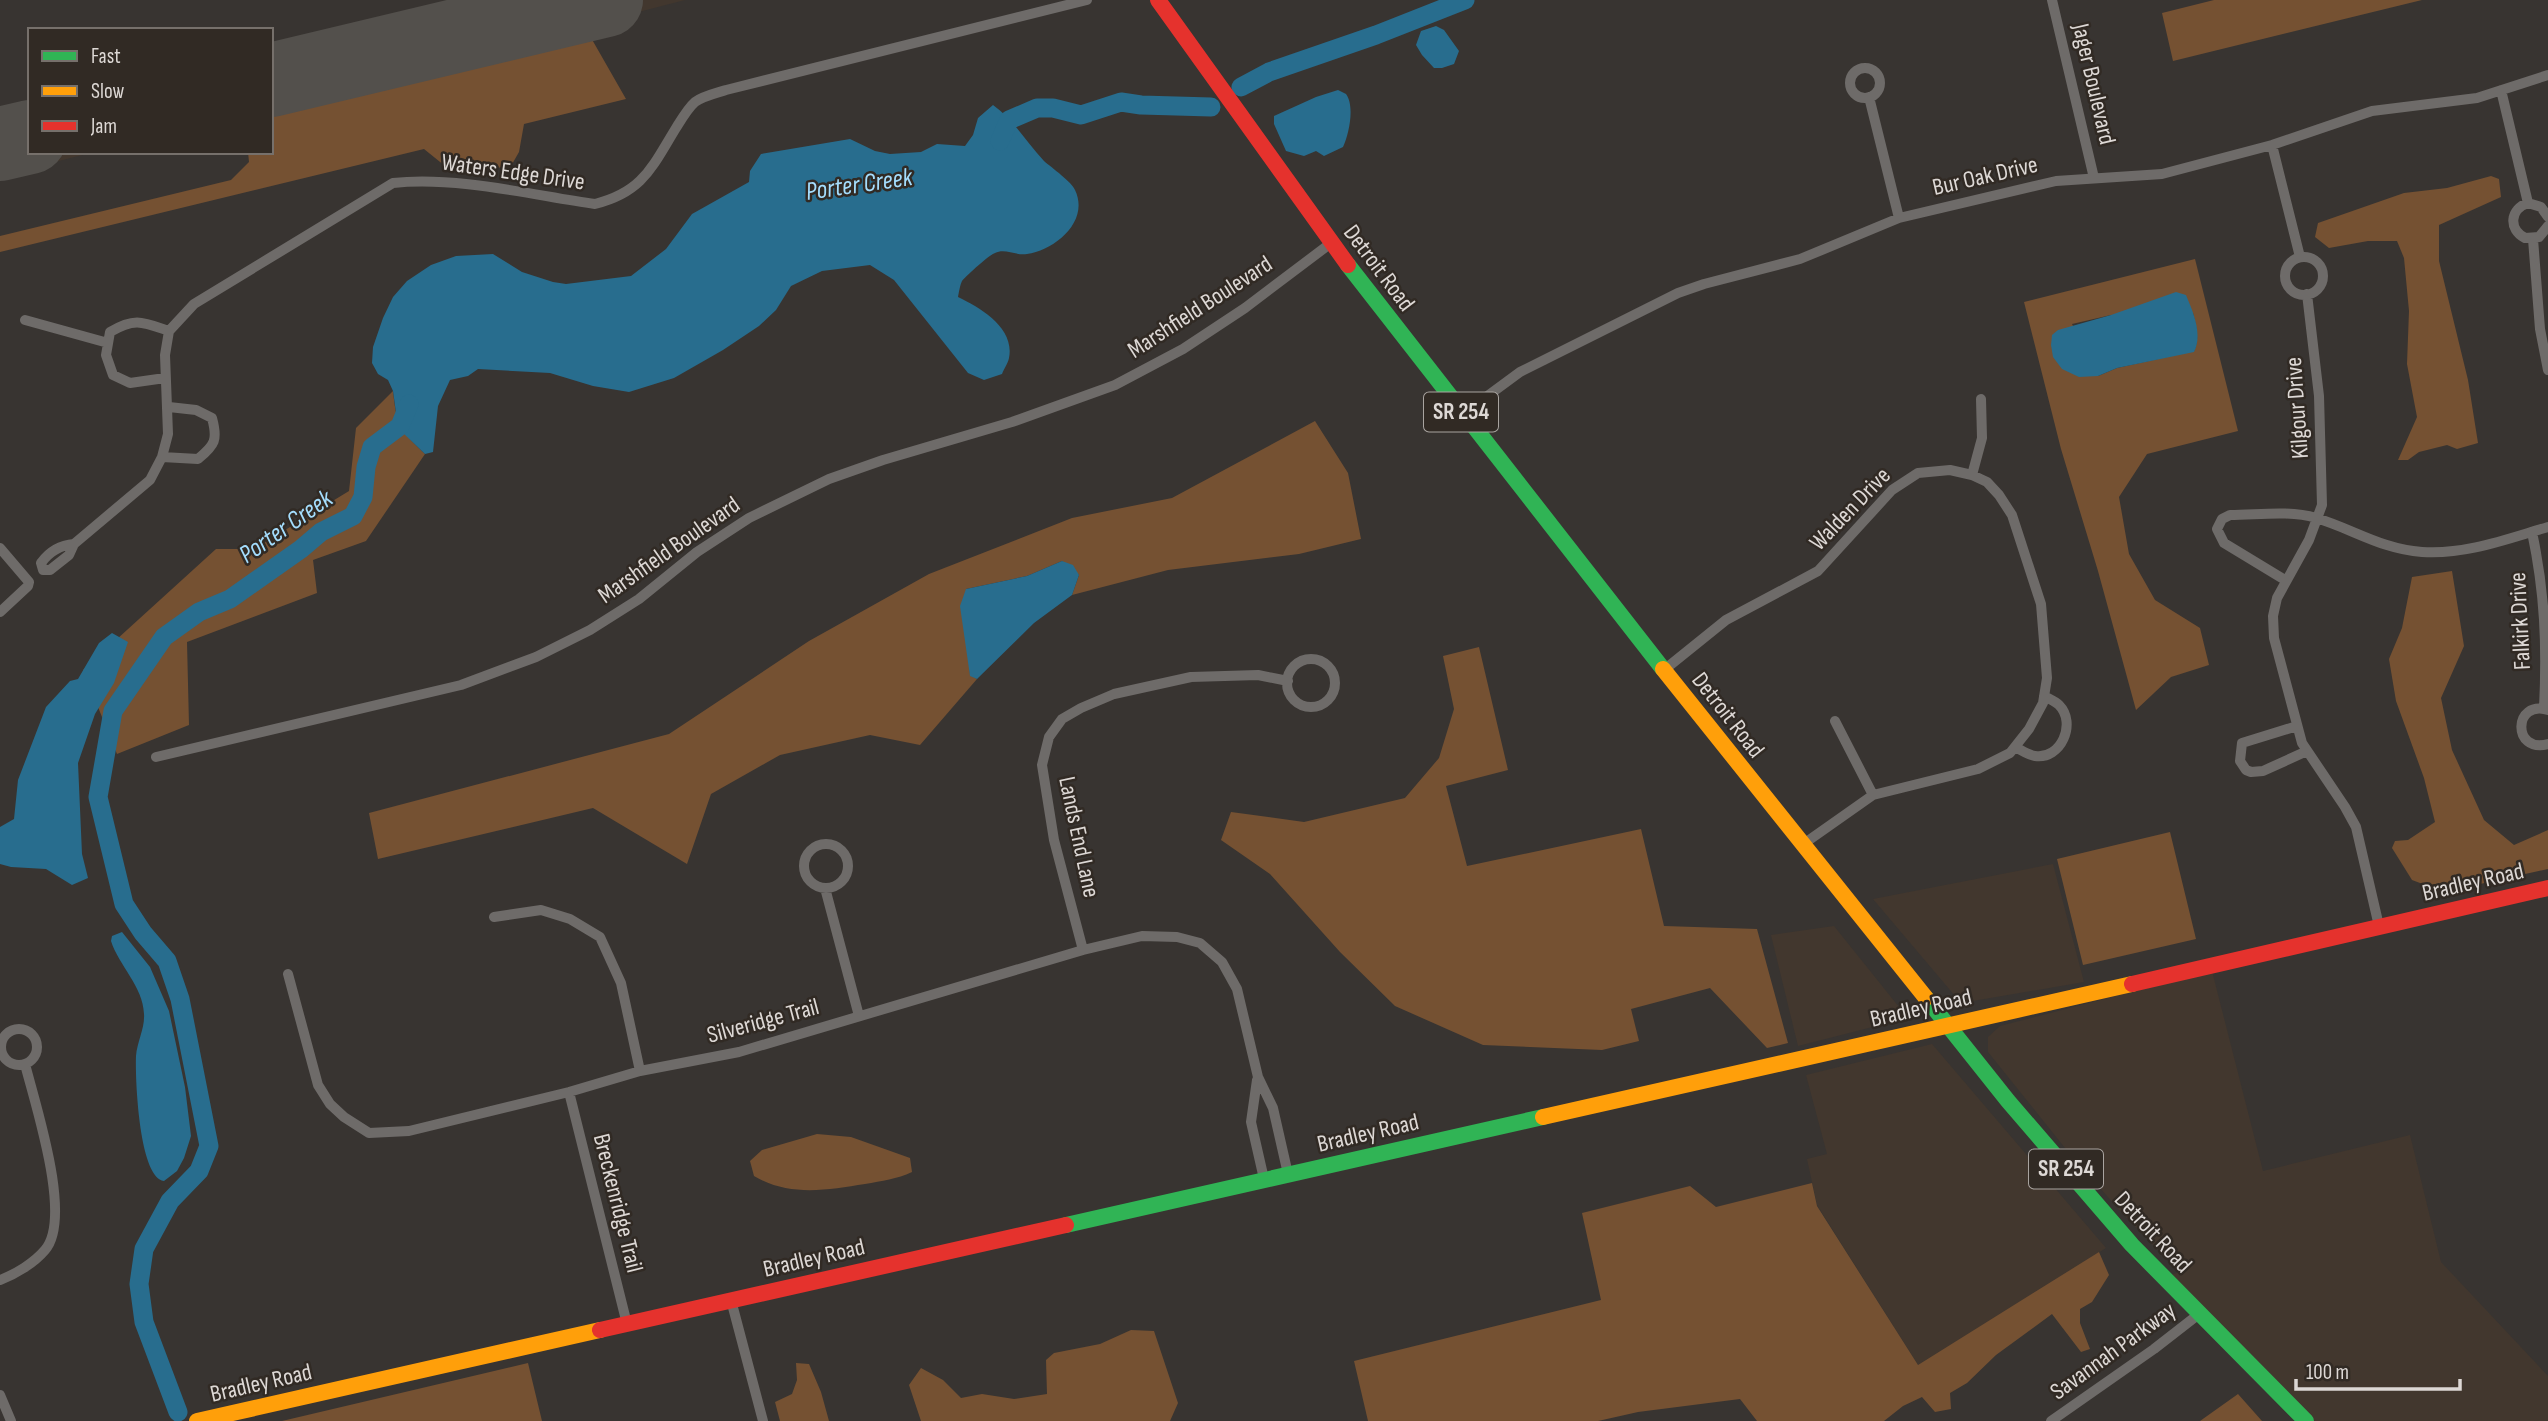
<svg xmlns="http://www.w3.org/2000/svg" width="2548" height="1421" viewBox="0 0 2548 1421" font-family="'Sofia Sans Condensed',sans-serif">
<rect width="100%" height="100%" fill="#383431"/>
<path fill="#42372e" d="M449 0H685L271 107V43Z
M30 102V152H94L0 176V110Z
M2053 864 2084 982 1961 1003 1873 899Z
M1834 926 1899 1007 1896 1021 1798 1046 1771 935Z
M2212 971 2263 1171 2410 1135 2441 1262 2548 1376V1421H2315L2171 1275 2179 1272 2123 1214 2069 1153 1988 1052V1037L2000 1026Z
M1932 1044 2106 1248 1918 1365 1817 1205 1807 1159 1827 1154 1806 1075Z"/>
<path fill="#755132" fill-rule="evenodd" d="M2214 0H2422L2173 61 2162 13Z
M590 36 626 99 524 124 519 152 511 166 471 171 450 170 424 149 0 252V236L231 180 249 162 248 152H271V113Z
M2491 176 2499 179 2501 197 2439 225V261L2468 380 2478 443 2457 449 2447 445 2419 452 2408 460H2398L2417 417 2407 364 2409 311 2404 258 2397 241H2368L2329 248 2315 237 2318 223 2404 193 2447 188Z
M2195 259 2238 431 2147 454 2119 497 2129 554 2155 600 2200 628 2209 665 2171 677 2136 710 2098 571 2061 449 2024 302ZM2193 313C2196 326 2200 339 2194 351L2117 368 2098 376 2072 324 2111 315Z
M393 391C397 427 399 429 425 454L366 541 313 560 317 593 187 642 189 725 117 754 83 670 216 549H254L349 491 356 428Z
M1315 421 1348 473 1361 539 1299 554 1168 570 1072 595 1079 575 1062 561 1027 576 966 589 970 675 977 679 920 745 870 735 780 755 711 794 687 864 593 808 378 859 369 813 669 734 809 641 929 574 1072 518 1172 498Z
M2452 571 2464 646 2441 698 2452 750 2484 820 2514 845 2548 830V869L2444 892 2412 880 2392 848 2395 841 2408 840 2435 822 2424 778 2396 701 2389 659 2402 628 2412 577Z
M1479 647 1508 770 1446 786 1467 866 1641 829 1664 926 1757 929 1788 1043 1767 1048 1710 988 1631 1009 1639 1041 1602 1050 1483 1045 1395 1006 1340 952 1270 874 1221 840 1231 812 1304 822 1405 798 1439 758 1454 709 1443 656Z
M2170 832 2196 939 2083 965 2057 859Z
M817 1134 851 1137 910 1158 912 1172C897 1179 882 1181 865 1184 827 1190 789 1197 754 1176L750 1161 762 1150Z
M1812 1183 1817 1206 1918 1365 2099 1252 2109 1275 2092 1302 2080 1309V1323L2090 1349 2081 1352 2052 1314 1996 1355 1967 1383 1950 1393 1951 1409 1935 1412 1922 1397 1903 1406 1884 1421H1757L1740 1399 1638 1412 1598 1421H1368L1354 1361 1601 1300 1582 1213 1690 1186 1716 1207Z
M1131 1330 1154 1331 1178 1403 1170 1421H921L909 1385 921 1368 943 1380 961 1398 982 1394 1014 1399 1047 1394 1046 1360 1054 1353 1100 1344Z
M528 1363 542 1421H282Z
M796 1363 809 1364 821 1392 829 1421H780L775 1402 792 1394 797 1380Z
M2238 1394 2262 1421H2200Z"/>
<path fill="#286d8e" d="M1436 26 1444 30 1459 51 1454 64 1442 68H1434L1422 55 1416 45 1421 31Z
M1338 90 1346 94C1355 106 1349 134 1343 147L1324 156 1316 151 1304 156 1286 151 1274 124V116L1316 97Z
M993 105C1014 120 1026 142 1044 161 1052 168 1072 182 1075 190 1090 221 1055 250 1027 254 1017 256 1005 248 995 253 989 255 966 276 962 281 960 285 959 292 958 297 981 308 1015 328 1009 358 1008 363 1004 369 1002 374L984 380 968 373 894 280 870 265 822 271 791 286 776 310 759 326 723 350 674 378 629 392 593 386 550 373 478 369 468 376 450 380 438 406 433 452 425 454 402 432 397 420 393 391 388 380 378 374 372 363 373 347 383 318 393 297 407 281 431 265 456 256 493 254 522 272 553 282 566 284 631 276 666 249 692 214 749 182 750 171 761 154 850 139 875 151 890 154 921 152 937 144 965 146 973 135 978 118Z
M2176 292 2186 295C2193 312 2203 334 2194 352L2117 368 2098 376 2079 377 2062 369 2053 357 2051 345 2052 335 2058 330 2111 315Z
M1062 561 1073 565 1079 575 1072 595 1034 623 977 679 970 676 960 606 966 589 1027 576Z
M112 633 128 642 114 683 95 714 78 763 82 854 88 878 72 885 46 869 11 867 0 864V827L14 819 18 780 46 707 70 681 78 679 99 643Z
M122 932 150 967 169 1011 185 1087 191 1136 184 1158 177 1171 164 1181C139 1178 135 1078 136 1056 137 1042 145 1028 144 1014 143 986 119 966 111 941L112 936Z"/>
<g fill="none" stroke-linecap="round" stroke-linejoin="round">
<path stroke="#286d8e" stroke-width="19" d="M1241 87 1269 72 1376 35 1465 0
M1000 141 1009 120 1037 108H1053L1081 115 1121 102 1141 105 1211 107
M178 1412 144 1322 139 1284 144 1249 170 1201 199 1171 209 1146 180 999 167 961 143 933 124 904 98 797 113 711 164 637 199 612 230 599 301 549 321 532 353 516 363 497 366 467 372 447 400 426 409 404"/>
<path stroke="#53504c" stroke-width="74" d="M271 80 606 0
M0 144 30 137"/>
<path stroke="#6e6b69" stroke-width="10" d="M2052 0 2094 178
M1850 83a15 15 0 1 1 30 0a15 15 0 1 1-30 0Z
M2501 90 2528 203
M1869 97 1899 218
M2272 145 2300 257
M2548 217 2541 207 2528 203C2510 209 2508 229 2525 238L2539 237 2548 226
M2533 239 2540 329 2548 370
M2285 276a19 19 0 1 1 38 0a19 19 0 1 1-38 0Z
M2307 294 2319 396 2322 505 2309 540 2277 598 2273 616 2274 638 2302 743 2345 807 2356 827 2379 926
M25 320 108 343
M165 378 130 383 113 375 106 355 110 332C135 317 143 322 169 331
M1463 414 1520 372 1678 293 1704 284 1800 259 1899 218 2056 181 2162 174 2272 145 2372 111 2477 98 2548 75
M162 457 198 459C215 445 218 440 212 418L196 410 169 407
M1972 475 1982 438 1981 399
M2532 532C2545 593 2547 646 2544 708
M74 544C60 545 49 552 41 563L43 570H50L69 555 74 544 150 480 162 457 168 434 165 355 169 331 194 304 393 183C456 176 532 195 595 204 643 192 652 167 676 128 681 120 688 108 695 102 703 96 717 93 726 90L1087 0
M0 548 29 582 28 586 0 612
M2285 580 2224 543 2217 529 2222 519 2230 515C2258 515 2289 510 2316 518 2353 529 2381 549 2422 552 2465 555 2507 539 2548 527
M1287 683a24 24 0 1 1 48 0a24 24 0 1 1-48 0Z
M1664 670 1726 620 1818 571 1892 490 1918 473 1950 470 1972 475 1987 482 1999 495 2012 515 2041 604 2047 678 2043 703 2029 729 2010 753 1978 769 1873 795 1802 845
M2548 710C2513 699 2512 754 2548 744
M1835 721 1873 795
M2297 726 2242 743 2240 761 2246 770 2251 772 2263 771 2307 751
M2015 747C2021 750 2028 755 2035 756 2061 760 2077 723 2059 705 2055 701 2049 699 2044 696
M156 757 461 685 536 657 590 630 639 599 697 552 749 518 829 479 883 460 1012 422 1115 385 1183 349 1245 308 1331 243
M804 866a22 22 0 1 1 44 0a22 22 0 1 1-44 0Z
M825 888 859 1016
M494 917 541 910 570 919 600 937 621 983 640 1071
M1083 950 1054 840 1042 765 1049 737 1062 719 1081 708 1114 694 1191 677 1258 675 1288 681
M288 974 318 1085 330 1104 344 1117 369 1133 409 1131 569 1092 640 1071 739 1052 1083 950 1142 936 1177 937 1200 943 1222 962 1237 989 1258 1077 1273 1108 1288 1174
M1 1047a18 18 0 1 1 36 0a18 18 0 1 1-36 0Z
M1257 1080 1251 1122 1264 1179
M569 1092 627 1324
M0 1280C16 1274 34 1263 45 1250 73 1218 35 1104 25 1064
M731 1300 763 1421
M0 1395 11 1421
M2051 1421 2154 1349 2199 1314"/>
<path stroke="#30b455" stroke-width="16" d="M1348 265 1663 669
M1926 998 2008 1101 2132 1245 2306 1421
M1066 1225 1543 1117"/>
<path stroke="#ff9f0a" stroke-width="16" d="M1663 669 1926 998
M1543 1117 2132 984
M197 1421 600 1330"/>
<path stroke="#e5322d" stroke-width="16" d="M1158 0 1348 265
M2132 984 2548 888
M600 1330 1066 1225"/>
</g>
<g text-anchor="middle" dominant-baseline="central" stroke-width="5" stroke-linejoin="round" paint-order="stroke">
<g fill="#312a24" stroke="#a9a4a0" stroke-width="2">
<rect x="1424" y="392.5" width="74" height="39" rx="5"/>
<rect x="2029" y="1149.5" width="74" height="39" rx="5"/>
</g>
<g font-size="23" font-weight="bold" fill="#ddd8d5">
<text x="1461" y="412">SR 254</text>
<text x="2066" y="1169">SR 254</text>
</g>
<g font-size="24" fill="#ddd8d5" stroke="#312a24">
<text transform="translate(2094 84) rotate(77)">Jager Boulevard</text>
<text transform="translate(513 172) rotate(8)">Waters Edge Drive</text>
<text transform="translate(1985 176) rotate(-13)">Bur Oak Drive</text>
<text transform="translate(1379 268) rotate(53)">Detroit Road</text>
<text transform="translate(1200 307) rotate(-33)">Marshfield Boulevard</text>
<text transform="translate(2297 408) rotate(-94)">Kilgour Drive</text>
<text transform="translate(1850 509) rotate(-46)">Walden Drive</text>
<text transform="translate(669 550) rotate(-35)">Marshfield Boulevard</text>
<text transform="translate(2520 621) rotate(-93)">Falkirk Drive</text>
<text transform="translate(1728 715) rotate(52)">Detroit Road</text>
<text transform="translate(1079 837) rotate(78)">Lands End Lane</text>
<text transform="translate(2473 882) rotate(-13)">Bradley Road</text>
<text transform="translate(1921 1008) rotate(-13)">Bradley Road</text>
<text transform="translate(763 1021) rotate(-15)">Silveridge Trail</text>
<text transform="translate(1368 1133) rotate(-13)">Bradley Road</text>
<text transform="translate(618 1203) rotate(76)">Breckenridge Trail</text>
<text transform="translate(2153 1232) rotate(47)">Detroit Road</text>
<text transform="translate(814 1258) rotate(-13)">Bradley Road</text>
<text transform="translate(2113 1351) rotate(-36)">Savannah Parkway</text>
<text transform="translate(261 1383) rotate(-13)">Bradley Road</text>
</g>
<g font-size="26" font-style="italic" fill="#a4ddfd" stroke="#312a24">
<text transform="translate(859 185) rotate(-8)">Porter Creek</text>
<text transform="translate(286 527) rotate(-35)">Porter Creek</text>
</g>
</g>
<rect x="28" y="28" width="245" height="126" fill="#312a24" stroke="#76706b" stroke-width="2"/>
<rect x="42" y="51" width="35" height="10" fill="#30b455" stroke="#76706b" stroke-width="2"/>
<text x="91" y="63" font-size="21" fill="#ddd8d5">Fast</text>
<rect x="42" y="86" width="35" height="10" fill="#ff9f0a" stroke="#76706b" stroke-width="2"/>
<text x="91" y="98" font-size="21" fill="#ddd8d5">Slow</text>
<rect x="42" y="121" width="35" height="10" fill="#e5322d" stroke="#76706b" stroke-width="2"/>
<text x="91" y="133" font-size="21" fill="#ddd8d5">Jam</text>
<path d="M2296 1379v10h164v-10" fill="none" stroke="#ddd8d5" stroke-width="3.5"/>
<text x="2306" y="1379" font-size="21" fill="#ddd8d5" stroke="#312a24" stroke-width="5" paint-order="stroke">100 m</text>
</svg>
